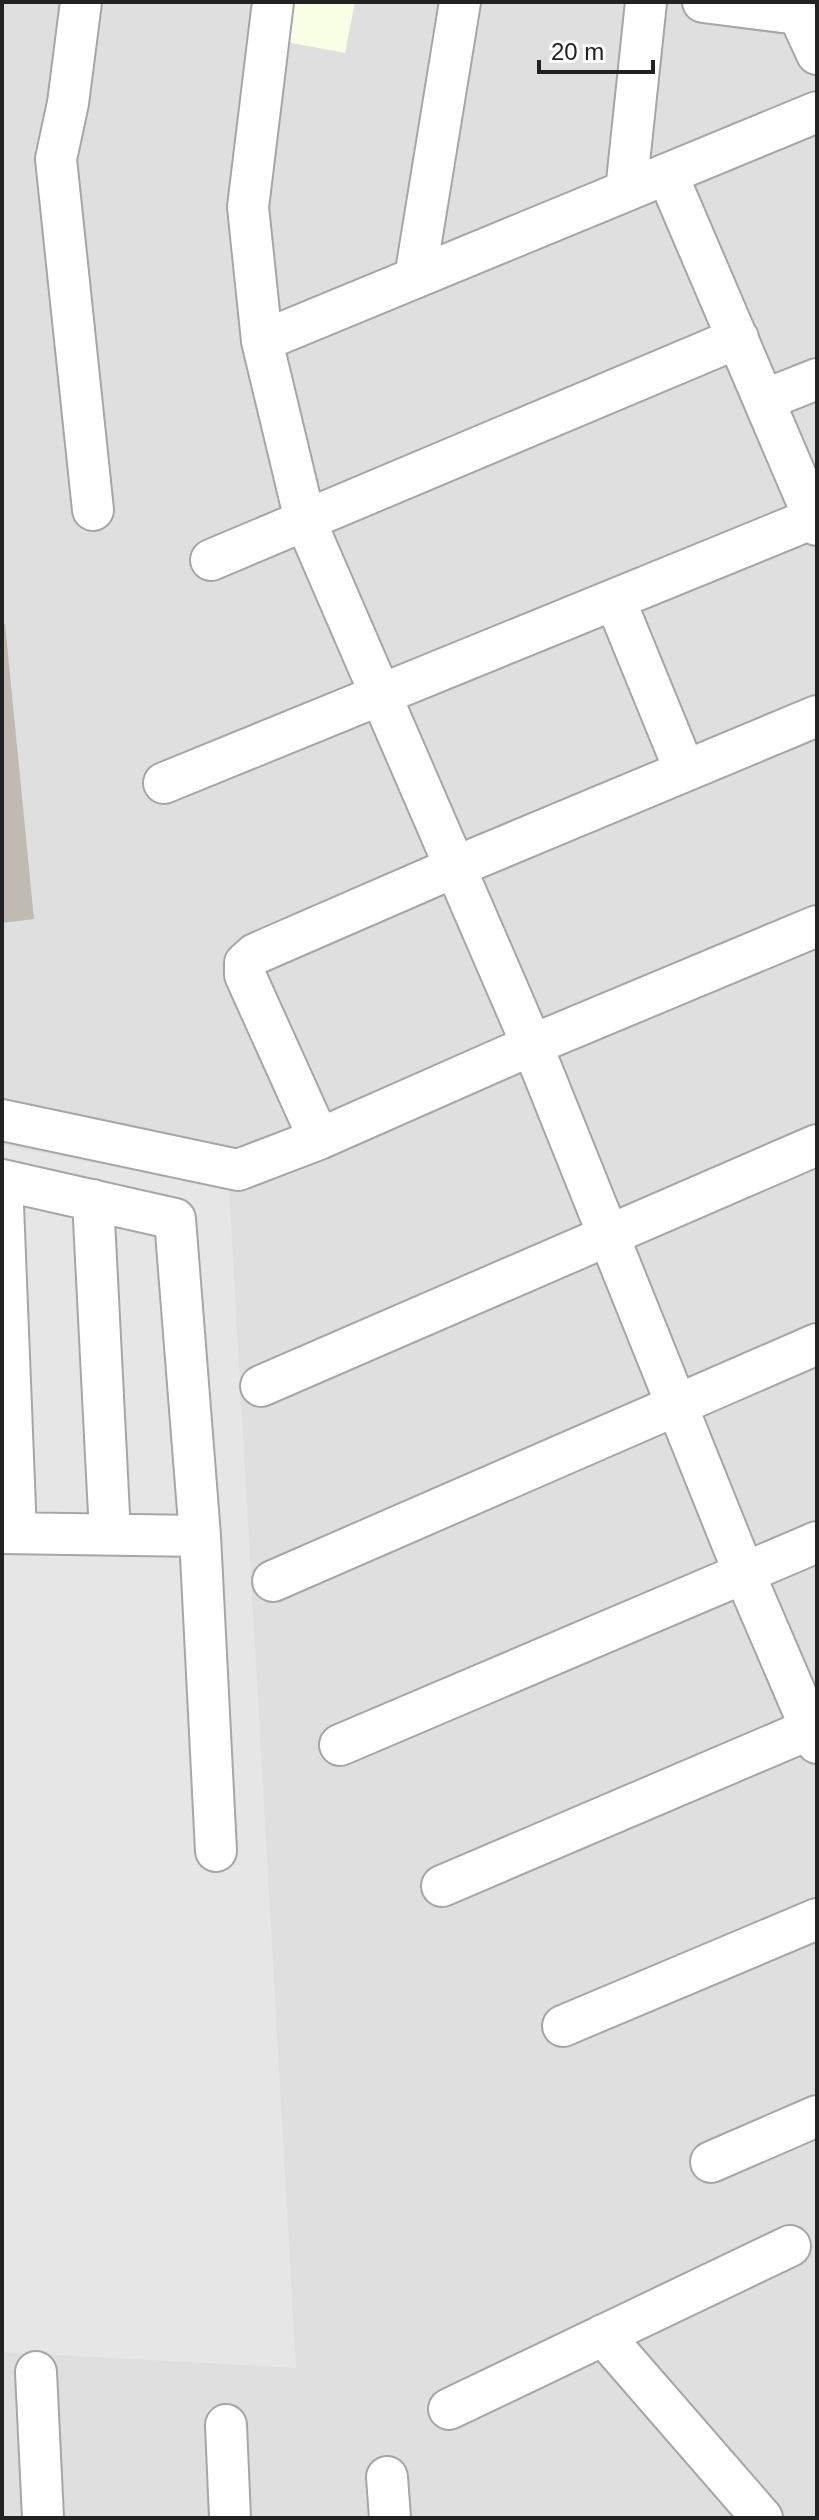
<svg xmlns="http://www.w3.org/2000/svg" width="819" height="2520" viewBox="0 0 819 2520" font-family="Arial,sans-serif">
<rect width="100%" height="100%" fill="#f2f1e9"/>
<path fill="#e0dfdf" d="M2 2H817V2518H2Z"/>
<path fill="#f9ffe5" d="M288 2H355L345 53 281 41Z"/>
<path fill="#e6e6e6" d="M2 1145 229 1189 296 2368 2 2352Z"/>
<path fill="#bfbab2" d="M5 624 34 919 2 923V625Z"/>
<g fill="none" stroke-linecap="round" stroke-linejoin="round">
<defs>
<path id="minor" d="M81 2 68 103 56 159 93 510
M273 2 248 207 262 341 305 520 532 1045 744 1573 817 1743
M703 2 798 14
M793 2 817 54
M667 174 817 525
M626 191 646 2
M415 278 460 2
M262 341 817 112
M764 400 817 379
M211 560 738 338
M615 600 685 771
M164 783 814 518
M2 1120 238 1170 319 1139 532 1045 817 926
M319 1139 245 975V963L255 954 455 867 817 716
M2 1180 175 1219 200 1536 216 1851
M2 1180 16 1533
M93 1200 110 1534
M261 1386 817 1145
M2 1533 200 1536
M273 1581 817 1344
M340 1745 817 1542
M442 1886 817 1726
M563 2026 817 1919
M711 2162 817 2116
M603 2335 762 2518
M36 2372 43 2518
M449 2409 790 2246
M226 2425 230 2518
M387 2477 390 2518"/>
</defs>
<use href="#minor" stroke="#a6a6a6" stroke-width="44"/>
<use href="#minor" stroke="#fff" stroke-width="40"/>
</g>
<rect width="819" height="2520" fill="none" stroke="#222222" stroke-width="8"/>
<path d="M539 60v12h114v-12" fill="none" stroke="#222222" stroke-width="4"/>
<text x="551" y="60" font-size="24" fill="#222222" stroke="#ffffff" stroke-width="6" paint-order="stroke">20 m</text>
</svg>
